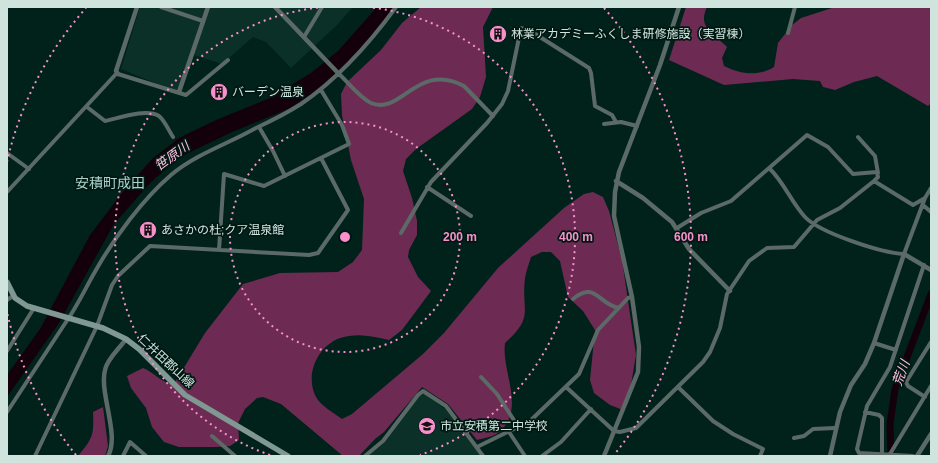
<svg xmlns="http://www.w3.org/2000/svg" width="938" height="463" viewBox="0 0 938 463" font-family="Arial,'Noto Sans JP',sans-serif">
<rect width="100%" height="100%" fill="#00221b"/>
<path fill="#0b3028" d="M140 7H353L337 25 291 68 266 42 253 37 222 64 194 55 177 92 121 69Z
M424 393 445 409 481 456H368L384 443 421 394Z"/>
<path fill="#6d2b53" d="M421 7H493L483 27 486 77 480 97 472 109 416 149 406 159 403 171 412 198 417 221V235L409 250 408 257 418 277 431 291 402 330 389 340C375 337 363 334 349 336 321 339 303 372 316 397 321 406 334 413 342 419L352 414 423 354 444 333 498 268 564 208 584 194 593 192 603 197 609 211 622 260 636 355 628 403 623 410 610 405 594 393 590 380 595 330 583 311 568 297 560 261 551 252H542L531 257C529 264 526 271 525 278 521 312 535 316 505 343 501 372 527 410 498 433 493 437 483 438 477 440L448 404 422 387 384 432 375 439 359 456H343L281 404 263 397 257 398 245 409 238 423 239 440 230 446 217 447H179L164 442 152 427 146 408 131 388 127 376 143 368C154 372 162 384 174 384L205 333 243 284 280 273 338 272 353 262 362 250 364 199 351 160 342 115 341 94 347 82 381 50 402 23Z
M686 7H707C697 28 714 33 727 47L722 58 724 66C740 74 758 77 774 67L778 43 792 25 801 18 835 7H931V103L928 106 877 76 854 82 835 90 823 87 820 81 793 79 724 85 669 60Z
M103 407 108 446 105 456H78C93 438 94 435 93 412Z"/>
<path fill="#14000a" d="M377 7H395L352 63 320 89 288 109 232 132 180 157 150 183 114 224 59 323 7 397V375L40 329 90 235 122 193 152 159 179 138 216 120 270 98 311 73 338 51Z"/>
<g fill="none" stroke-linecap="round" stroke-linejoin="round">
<path stroke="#14000a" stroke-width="7" d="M891 456 890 424 895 389 931 294"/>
<path stroke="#5b6a66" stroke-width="4" d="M161 7 203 21
M788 33 795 7
M304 37 322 7
M118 74 186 95 228 60
M339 74C349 83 359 97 371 103 401 116 417 61 464 86L493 116
M87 107 105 121C119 118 146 108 159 116 165 121 169 131 173 137
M604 124 621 122 637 126
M259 127 273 151 285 176
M858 137 875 156 878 173
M7 153 29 169
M769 168C784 182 791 202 805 217 820 233 882 253 904 254L925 198 931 188
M427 187 471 216
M7 192 116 74
M923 205 931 212
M677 228 701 213 731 201 807 135 828 147 853 174 877 172 878 177 874 181
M401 233 431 182 487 123 502 104 508 91 521 28 532 32 589 68 591 73 595 106 612 115 616 122
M219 250 224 174 264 186 349 144 342 125 321 90
M573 299C595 280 599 305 619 308
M7 300 13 296
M874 343 896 350
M7 351 34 308
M481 377 497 394 519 428
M566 387 614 431 620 432 636 428 703 362 710 352 720 328 727 294 749 261 767 248 794 247 817 220 840 208 874 181 913 205 925 198
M678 387 713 421 733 434 763 449 760 456
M925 397 908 386 906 382 931 342
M7 412 66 322C78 305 86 287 96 270 114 238 143 199 171 175 196 154 228 144 256 128 271 121 287 113 301 104 339 78 369 44 396 7
M865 412 879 415 882 418V454
M509 432 525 456
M212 436 235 456
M794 438 804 436 813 429 835 428
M477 447 530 421 579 374 598 330 628 298 632 297
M890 454 931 386
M35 456 97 326 112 285 118 276 150 246 309 255 318 253 348 210 321 158
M123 456 130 442 146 456
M365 456 383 441 418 395 423 391 446 406 483 456
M542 456 561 442 591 409
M913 456 859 453 857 449 867 406 890 367 924 265"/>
<path stroke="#5b6a66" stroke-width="4.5" d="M275 7 339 74
M118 74 116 71 137 7
M179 92 208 7
M616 181 643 198 672 222 689 249 730 291
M108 456C120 435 99 393 105 370 107 359 120 348 126 339
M604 456 638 372 639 347 632 297 614 216 615 192 619 172 660 65 679 7
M830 456 840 412 851 385 865 364 874 343 904 254 931 270
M917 456 931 434"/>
<path stroke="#7f9891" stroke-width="5.5" d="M7 282 15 298 27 306 103 328 126 339 139 349 185 395 288 456"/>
</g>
<g fill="none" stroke="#f890cb" stroke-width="2" stroke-dasharray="2 4">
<circle cx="345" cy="237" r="115"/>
<path d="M270 455A231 231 0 0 1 323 7M367 7A231 231 0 0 1 420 455"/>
<path d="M76 455A346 346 0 0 1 7 312M7 162A346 346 0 0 1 86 8M604 8A346 346 0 0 1 614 455"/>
</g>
<defs>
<symbol id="building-disc" viewBox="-11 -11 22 22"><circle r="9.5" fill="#f890cb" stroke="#001812"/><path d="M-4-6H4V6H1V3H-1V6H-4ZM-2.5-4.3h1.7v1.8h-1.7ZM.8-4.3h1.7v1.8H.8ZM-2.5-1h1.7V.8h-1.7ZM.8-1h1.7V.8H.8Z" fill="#111"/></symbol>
<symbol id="school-disc" viewBox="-11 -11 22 22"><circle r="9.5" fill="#f890cb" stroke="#001812"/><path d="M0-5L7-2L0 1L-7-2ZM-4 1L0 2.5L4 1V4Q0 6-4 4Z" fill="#111"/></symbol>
</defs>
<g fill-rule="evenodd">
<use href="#building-disc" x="488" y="24" width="20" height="20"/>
<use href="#building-disc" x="209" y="82" width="20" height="20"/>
<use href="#building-disc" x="138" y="220" width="20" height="20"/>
<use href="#school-disc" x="417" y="416" width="20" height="20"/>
</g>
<g text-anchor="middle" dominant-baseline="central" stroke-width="3.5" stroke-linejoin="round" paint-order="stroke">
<g font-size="12" fill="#d0e4de" stroke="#001812" text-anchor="start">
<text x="511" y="34">林業アカデミーふくしま研修施設（実習棟）</text>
<text x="232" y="92">バーデン温泉</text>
<text x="161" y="230">あさかの杜;クア温泉館</text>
<text x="440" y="426">市立安積第二中学校</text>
</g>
<g font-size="12" fill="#d0e4de" stroke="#001812">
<text transform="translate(166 361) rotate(43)">仁井田郡山線</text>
</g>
<g font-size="13" font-style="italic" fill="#ffc1e2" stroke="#001812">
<text transform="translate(172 156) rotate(-36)">笹原川</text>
<text transform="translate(901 373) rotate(-70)">荒川</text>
</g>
<g font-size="14" fill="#aad2c7" stroke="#001812">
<text x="110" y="183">安積町成田</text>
</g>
</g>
<circle cx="345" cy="237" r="6" fill="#f890cb" stroke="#001812" stroke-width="2"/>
<g font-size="12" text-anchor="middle" font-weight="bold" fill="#f890cb" stroke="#001812" stroke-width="3.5" stroke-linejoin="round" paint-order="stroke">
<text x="460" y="241">200 m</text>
<text x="576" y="241">400 m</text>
<text x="691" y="241">600 m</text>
</g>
<rect width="938" height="463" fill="none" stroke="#d0e4de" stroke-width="16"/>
</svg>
